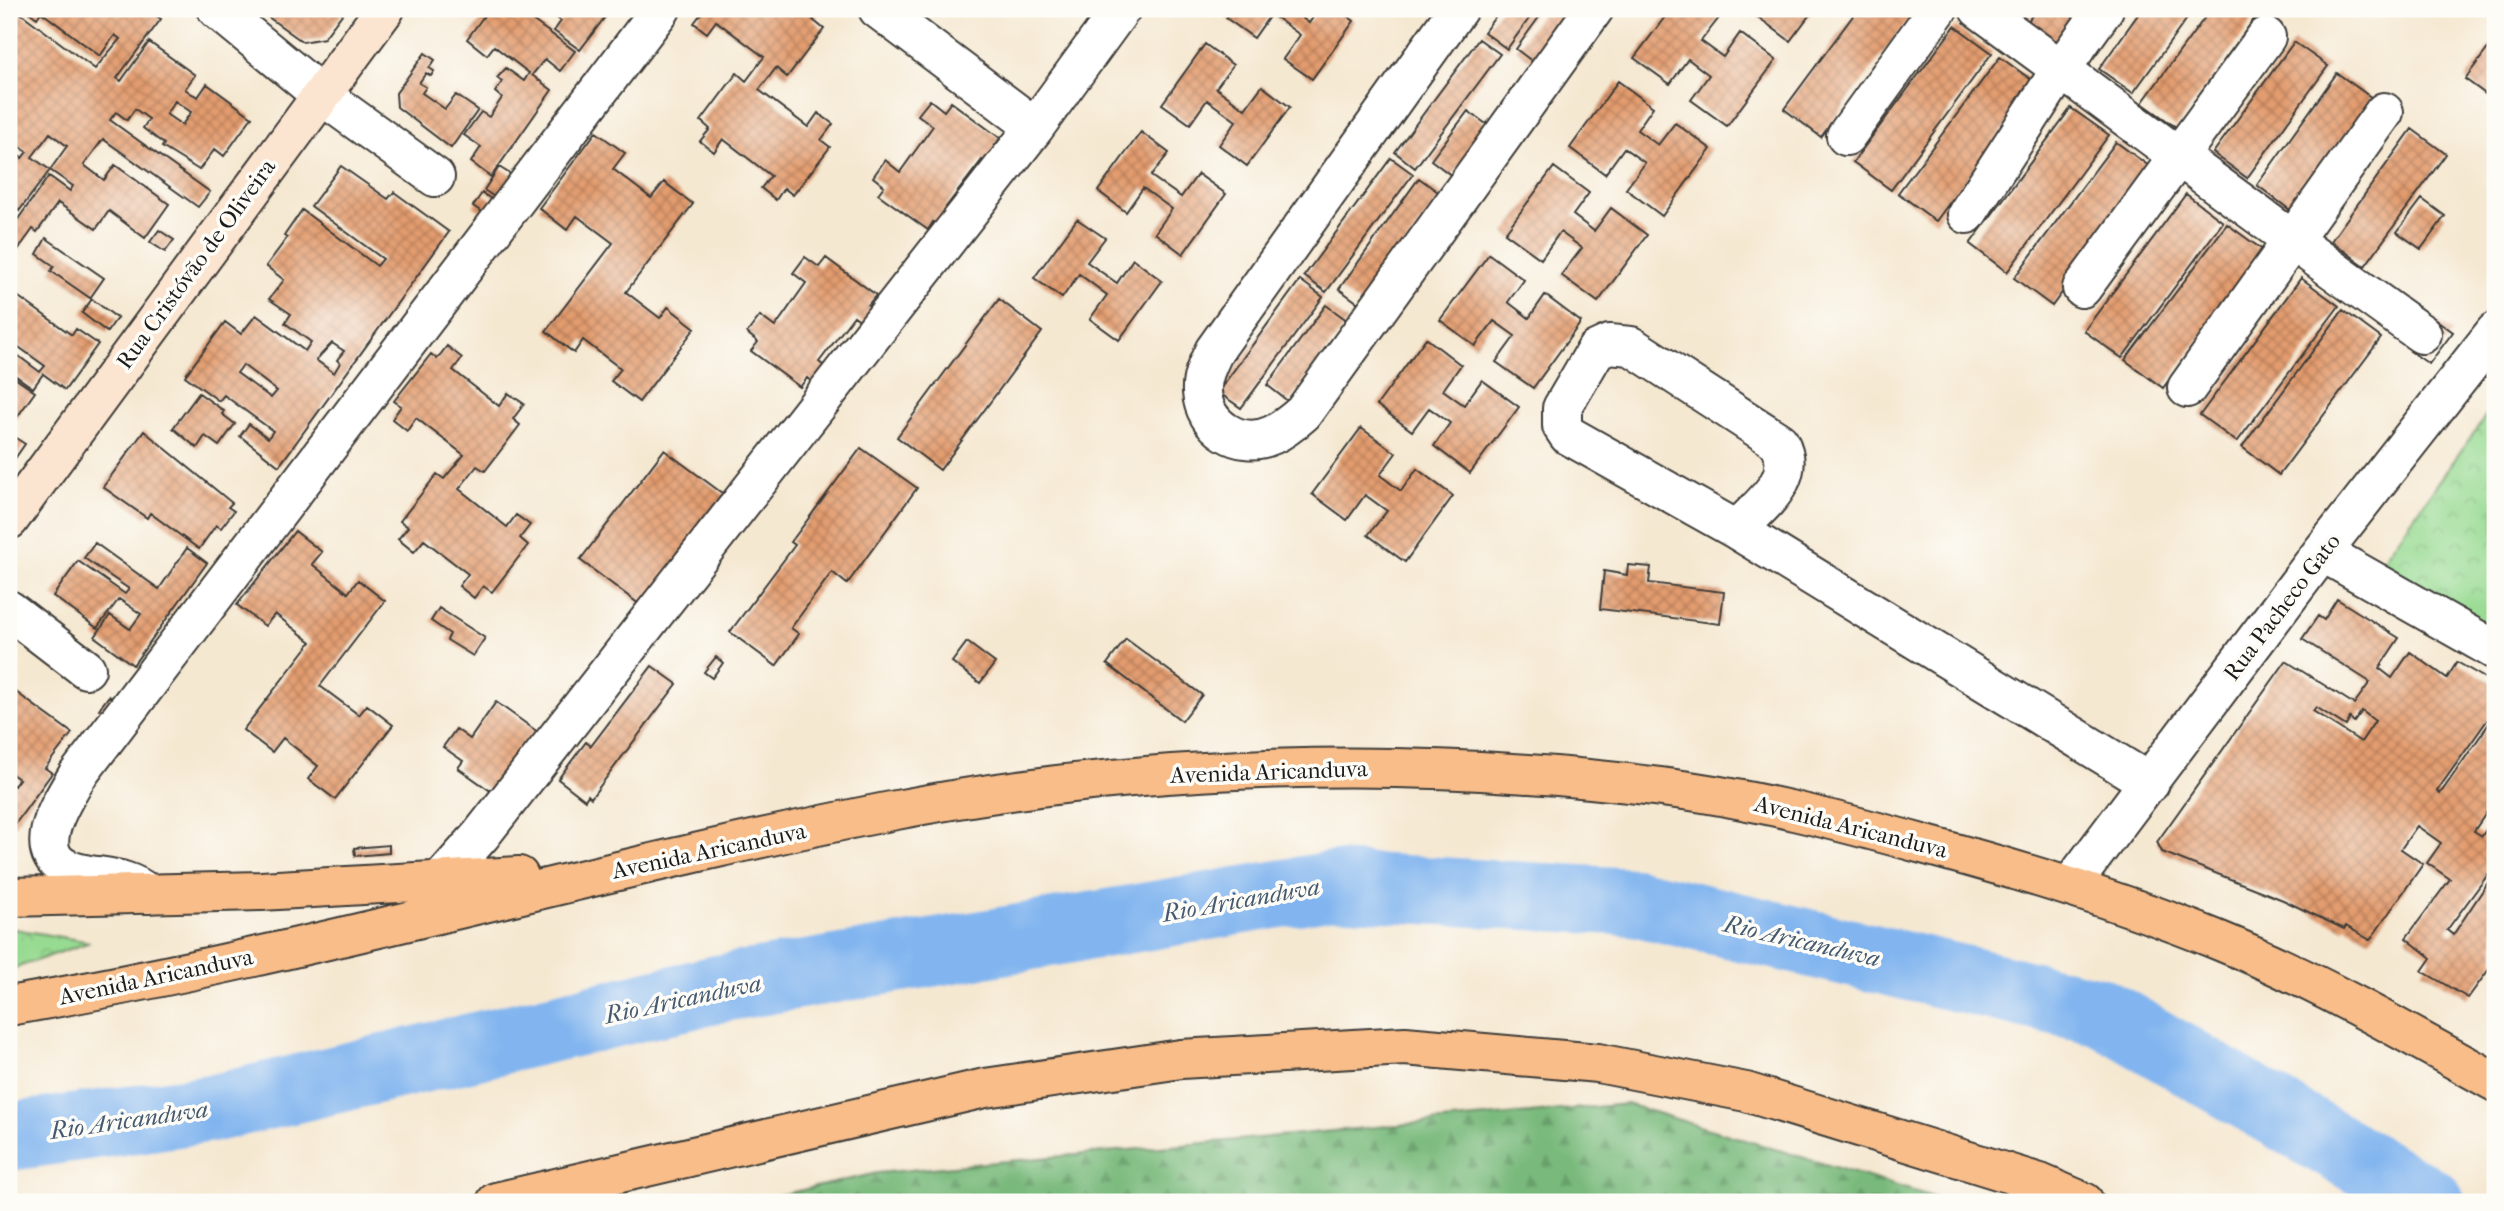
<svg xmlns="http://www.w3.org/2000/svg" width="2504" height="1211" viewBox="0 0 2504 1211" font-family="'IM FELL French Canon',serif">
<defs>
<pattern id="forest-firs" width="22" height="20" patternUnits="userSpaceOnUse" patternTransform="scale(1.75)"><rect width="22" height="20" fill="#79ba7c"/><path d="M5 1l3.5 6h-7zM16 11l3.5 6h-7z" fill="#689f6b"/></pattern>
<pattern id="park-crowns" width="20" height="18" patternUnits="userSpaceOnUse" patternTransform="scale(1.75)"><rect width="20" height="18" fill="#97da92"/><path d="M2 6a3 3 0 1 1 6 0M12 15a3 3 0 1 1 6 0" fill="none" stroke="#82ba7d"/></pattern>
<pattern id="building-cross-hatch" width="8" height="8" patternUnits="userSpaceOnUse" patternTransform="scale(1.75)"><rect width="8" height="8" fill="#e39c6e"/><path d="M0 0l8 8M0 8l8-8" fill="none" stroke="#b77e5a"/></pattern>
</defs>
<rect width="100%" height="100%" fill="#fdfcf7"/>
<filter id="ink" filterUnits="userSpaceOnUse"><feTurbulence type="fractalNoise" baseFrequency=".0143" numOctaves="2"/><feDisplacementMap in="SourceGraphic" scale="14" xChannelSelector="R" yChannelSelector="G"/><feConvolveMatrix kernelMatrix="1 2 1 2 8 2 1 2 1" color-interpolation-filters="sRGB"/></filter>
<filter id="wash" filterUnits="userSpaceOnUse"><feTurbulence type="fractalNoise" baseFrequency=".00686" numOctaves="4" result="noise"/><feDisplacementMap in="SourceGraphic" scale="28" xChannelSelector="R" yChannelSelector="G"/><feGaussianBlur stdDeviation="1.57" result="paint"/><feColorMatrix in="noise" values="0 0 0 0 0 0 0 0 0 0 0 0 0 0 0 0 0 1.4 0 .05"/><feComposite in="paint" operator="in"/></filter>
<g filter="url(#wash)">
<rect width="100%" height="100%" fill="#f5e8d1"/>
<path fill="url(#forest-firs)" stroke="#4a6b4c" stroke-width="2" d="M1627 1104 1950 1202H749L877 1173Z"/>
<path fill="url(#park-crowns)" stroke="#5a7b57" stroke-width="2" d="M2495 403V628L2376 570Z
M9 928 90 942 9 970Z"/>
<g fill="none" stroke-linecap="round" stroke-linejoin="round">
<path stroke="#82b5ef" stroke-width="68" d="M9 1137 219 1107 717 989 1333 885 1634 902 2102 1012 2431 1202"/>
</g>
<g id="blocks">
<path fill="url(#building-cross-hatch)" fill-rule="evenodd" d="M9 9H15L95 69 120 39 115 35 100 56 41 12 37 18 25 9H146L161 19 117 78 121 81 149 42 195 75 185 89 192 94 198 97 207 84 252 117 224 156 215 149 199 170 162 147 164 144 143 128 149 119 135 109 127 120 116 112 110 120 210 192 198 207 103 139 84 165 104 180 115 165 169 204 145 238 109 211 96 229 58 203 37 232 33 229 9 262V211L18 219 49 176 70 191 73 186 50 170 67 146 50 133 32 157 50 170 19 211 13 203 9 208V148L22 158 27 152 9 139ZM175 101 191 112 182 125 166 114Z
M257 9H346L324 38 303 42Z
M489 9H517L575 51 560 71 545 59 532 75 552 90 491 177 471 162 481 147 464 135 481 112 489 117 502 98 495 92 502 82 497 78 506 68 524 81 529 73 494 46 487 55 467 39Z
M545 9H611L580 50 554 31 561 21Z
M700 9H821L813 20 824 29 787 77 776 68 759 90 808 127 818 113 833 124 821 140 830 147 793 195 784 188 776 200 761 188 771 176 723 139 714 152 700 141 710 129 701 121 737 73 746 81 764 57 716 21 707 33 694 23 703 11Z
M1233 9H1290L1309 23 1319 9H1338L1354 21 1312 79 1283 59 1300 35 1271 14 1254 38 1226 18Z
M1501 9H1536L1507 49 1484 32Z
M1545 9H1576L1537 65 1516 49Z
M1671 9H1707L1719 18 1701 41 1723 57 1740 33 1776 60 1727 126 1691 100 1709 75 1688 59 1670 84 1634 58Z
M1758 9H1814L1790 41 1754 14Z
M1858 9H1916L1821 137 1784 109Z
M2037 9H2088L2062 45 2028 21Z
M2142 9H2194L2133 93 2099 69Z
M2211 9H2248L2257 15 2176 127 2142 103Z
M1955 26 1992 53 1891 190 1853 162Z
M1479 39 1500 54 1415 168 1395 152Z
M2495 39V101L2465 79Z
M2294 42 2328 66 2247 178 2213 153Z
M1205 44 1233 65 1216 88 1245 109 1262 86 1290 107 1247 166 1219 145 1236 121 1207 100 1190 124 1162 104Z
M425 53 435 60 429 68 434 71 431 76 426 73 419 83 426 87 422 93 445 109 456 95 478 110 451 148 397 107 396 93Z
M2000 57 2037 84 1936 221 1898 193Z
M2337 73 2372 98 2290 210 2257 185Z
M1618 81 1653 107 1637 130 1658 145 1675 123 1711 149 1662 216 1626 189 1645 163 1624 148 1605 174 1570 148Z
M930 100 944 111 951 102 1000 138 994 147 1004 154 994 169 982 160 946 207 959 216 948 232 933 222 928 230 878 194 884 186 873 177 885 160 900 172 933 126 918 115Z
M2071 108 2109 135 2007 272 1970 244Z
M1468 111 1489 126 1452 176 1431 160Z
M2412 129 2446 154 2365 266 2331 241Z
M596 132 625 153 613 169 651 198 664 182 693 204 626 292 660 318 668 307 695 328 639 402 611 381 621 369 583 340 574 353 546 331 613 243 577 216 567 230 539 208Z
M1141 132 1169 153 1151 176 1181 197 1198 174 1226 194 1183 254 1155 233 1172 209 1143 188 1126 212 1098 191Z
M2116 142 2153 169 2052 306 2014 278Z
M1391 158 1413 174 1326 292 1304 276Z
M341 166 388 199 394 192 449 232 279 466 240 436 249 424 268 438 273 431 224 395 219 401 185 376 225 322 241 334 256 315 305 351 311 342 285 323 291 314 269 299 284 280 266 266 287 238 284 236 302 210 377 266 383 259 311 206ZM332 343 344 351 337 360 340 363 334 373 316 360ZM243 365 277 391 271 398 237 373Z
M499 167 518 179 502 202 484 190Z
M1554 167 1589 193 1573 215 1594 231 1611 208 1647 235 1598 302 1561 275 1582 248 1560 232 1541 259 1505 233Z
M1419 178 1442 195 1361 305 1339 289Z
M482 193 502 206 492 219 473 206Z
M2186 194 2223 222 2122 358 2084 331Z
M2422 199 2445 216 2421 249 2397 232Z
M1077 219 1105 238 1087 262 1117 283 1133 259 1162 281 1119 340 1090 319 1107 295 1079 274 1062 298 1034 278Z
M2227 224 2264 251 2163 388 2125 360Z
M159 230 174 240 165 252 150 242Z
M46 238 104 278 90 298 51 271 54 266 37 254Z
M1489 254 1524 280 1508 302 1529 318 1545 295 1581 322 1533 388 1496 362 1515 336 1494 321 1475 346 1440 320Z
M805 257 819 267 826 258 876 295 868 305 878 312 868 326 854 316 819 362 833 373 821 389 807 378 800 387 751 351 758 342 747 333 760 316 775 327 806 283 793 273Z
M2301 278 2339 306 2237 442 2200 415Z
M1300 280 1323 297 1241 408 1218 392Z
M9 290 72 335 76 329 98 344 65 390 43 374 33 388 9 371V349L40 372 45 366 9 340Z
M92 299 117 318 107 332 82 313Z
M999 299 1042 332 940 470 897 437Z
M1326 305 1348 321 1289 402 1267 385Z
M2343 310 2381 338 2279 475 2242 447Z
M2434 318 2453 332 2429 364 2410 351Z
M1426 338 1461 365 1443 390 1464 405 1482 380 1519 407 1470 473 1434 446 1450 423 1429 408 1412 431 1377 405Z
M447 346 462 358 453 370 499 406 508 393 524 404 513 419 520 425 485 471 477 466 459 489 507 527 516 515 530 525 520 538 528 545 492 592 483 586 474 598 459 586 468 574 424 540 414 552 398 539 408 527 400 521 437 474 444 479 464 455 416 418 407 431 392 419 401 406 394 401 431 354 437 359Z
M9 374 35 392 15 420 9 415Z
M199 393 224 411 222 414 235 424 219 446 205 436 197 448 173 428Z
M9 426 14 430 11 435 25 444 9 467Z
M1361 428 1396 453 1380 475 1401 491 1417 469 1453 496 1405 562 1368 535 1387 511 1365 495 1347 520 1312 494Z
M144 431 232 503 228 507 234 511 221 528 216 525 199 549 150 513 147 518 103 487Z
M861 448 917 488 847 584 832 572 791 628 799 634 776 666 730 632 795 545 791 542Z
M664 450 730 499 647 610 580 560Z
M295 531 322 552 312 564 348 593 358 580 385 601 320 686 359 715 367 705 393 725 335 799 308 779 318 766 283 738 272 752 243 730 311 642 275 614 265 626 237 605Z
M95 543 159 589 187 548 207 563 133 665 95 637 110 615 130 629 141 614 119 599 97 628 53 596 78 561 125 594 129 589 84 558Z
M1628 565 1651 567 1649 583 1724 592 1720 624 1600 609 1604 571 1627 575Z
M2337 599 2399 638 2379 668 2392 678 2410 652 2447 678 2457 662 2495 684V714L2493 712 2437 791 2440 794 2495 715V800L2474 831 2482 836 2495 816V857L2491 863 2495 865 2447 930 2453 935 2495 872V961L2468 998 2422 971 2431 958 2406 938 2450 879 2427 863 2441 843 2417 826 2401 849 2423 864 2370 940 2346 926 2344 929 2283 900 2162 852 2157 842 2286 661 2354 704 2370 682 2302 639 2318 616 2324 620ZM2316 707 2346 726 2350 718 2354 722 2362 711 2375 721 2361 742 2313 711Z
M439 608 485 638 473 656 447 640 450 634 431 621Z
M1126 639 1202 695 1182 721 1107 664Z
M967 642 995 663 980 683 952 662Z
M716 657 723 663 712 678 704 672Z
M652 666 677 684 591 798 588 795 585 800 558 779 586 742 591 746Z
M9 687 72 733 45 768 52 773 13 827 9 824V782L14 786 19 779 9 772Z
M109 696 120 704 110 717 99 709Z
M496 702 546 738 502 799 458 768 463 761 443 747 456 729 470 739Z
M389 845V853L355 856 354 848Z"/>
</g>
</g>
<g filter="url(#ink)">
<use href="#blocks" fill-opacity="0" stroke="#3d3b37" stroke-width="2"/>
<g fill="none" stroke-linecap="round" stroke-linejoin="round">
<defs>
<path id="street" d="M217 9 320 94 435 177
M878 9 1035 127
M1458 9 1214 351C1208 364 1201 377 1202 392 1204 426 1239 450 1272 435 1283 430 1294 421 1303 413L1594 9
M1979 9C2127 117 2273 228 2422 334
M1846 136 1938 9
M1967 214 2061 69 2104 9
M2082 288 2266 37
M2187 388 2384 112
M1737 530C1761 504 1799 479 1779 442L1631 346 1609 344 1596 350 1562 408V426L1568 435 1737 530 2150 783
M2322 552 2495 650
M9 610 86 669
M442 879 481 835 1035 127 1121 9
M2071 885 2322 552 2495 332
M148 894C125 875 102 879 76 872 24 858 61 803 77 776L661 9"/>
<path id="secondary" d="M9 520 385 9"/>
<path id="highway" d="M9 897 261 891 519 876
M9 1006C306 955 595 869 891 811 1143 762 1406 755 1661 787 1751 798 1839 821 1926 845 2026 872 2124 902 2220 941 2313 979 2407 1033 2495 1082
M496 1202 985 1088 1181 1059 1405 1046 1598 1063 1746 1092 2040 1183 2084 1202"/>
</defs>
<use href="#street" stroke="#3d3b37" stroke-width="42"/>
<use href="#secondary" stroke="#3d3b37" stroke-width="42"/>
<use href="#highway" stroke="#3d3b37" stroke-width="42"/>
<use href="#street" stroke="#fff" stroke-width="38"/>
<use href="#secondary" stroke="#fce5d0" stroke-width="38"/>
<use href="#highway" stroke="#f8bd89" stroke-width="38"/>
</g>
</g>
<g text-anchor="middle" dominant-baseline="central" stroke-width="7" stroke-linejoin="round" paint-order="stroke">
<g font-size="23" fill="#1c1c1c" stroke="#fdfcf7">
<text transform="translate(196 264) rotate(-54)">Rua Cristóvão de Oliveira</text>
<text transform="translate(2282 607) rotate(-53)">Rua Pacheco Gato</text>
<text transform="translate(1269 772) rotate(-2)">Avenida Aricanduva</text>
<text transform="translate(1851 827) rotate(14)">Avenida Aricanduva</text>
<text transform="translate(709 851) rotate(-12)">Avenida Aricanduva</text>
<text transform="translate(156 977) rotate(-12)">Avenida Aricanduva</text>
</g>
<g font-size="24" font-style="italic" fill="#455970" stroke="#fdfcf7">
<text transform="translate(1241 900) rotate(-10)">Rio Aricanduva</text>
<text transform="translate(1802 941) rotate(13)">Rio Aricanduva</text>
<text transform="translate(683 999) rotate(-12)">Rio Aricanduva</text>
<text transform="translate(129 1120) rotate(-8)">Rio Aricanduva</text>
</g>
</g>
<rect width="2504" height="1211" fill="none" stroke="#fdfcf7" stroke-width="35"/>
</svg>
